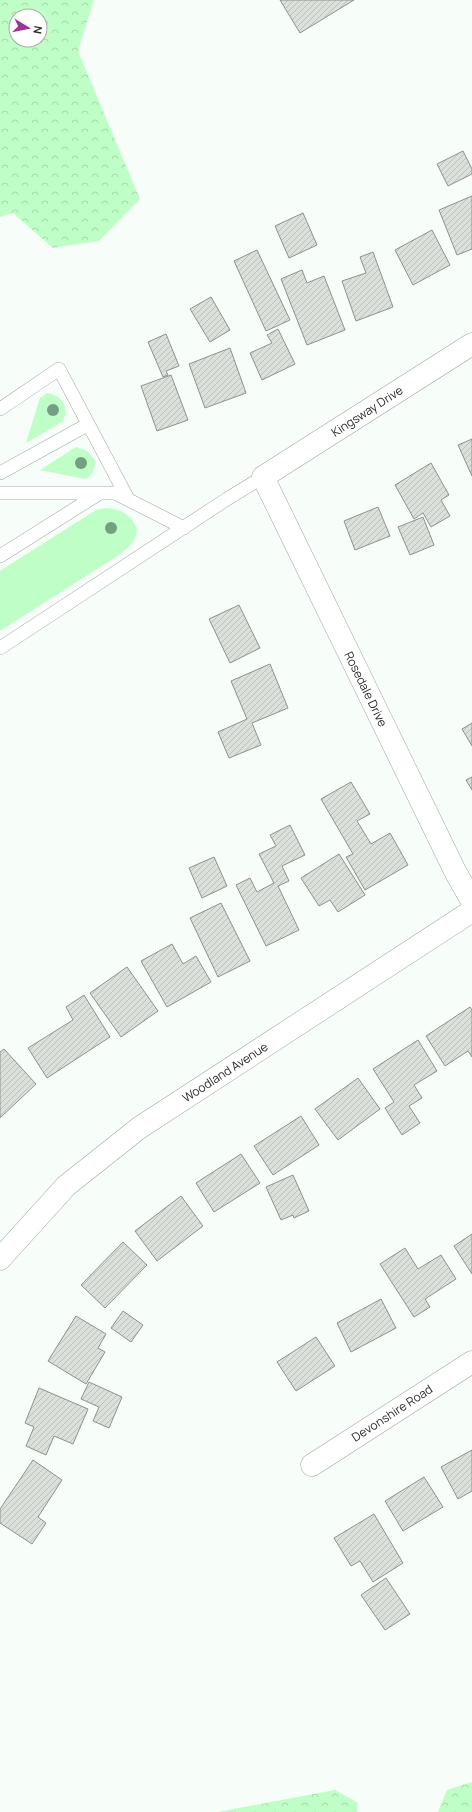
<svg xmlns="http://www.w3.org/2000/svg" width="472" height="1812" viewBox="0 0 472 1812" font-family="Manrope,sans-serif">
<defs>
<pattern id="forest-crowns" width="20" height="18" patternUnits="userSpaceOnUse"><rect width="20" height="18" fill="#bffec6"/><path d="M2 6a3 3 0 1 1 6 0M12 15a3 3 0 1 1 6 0" fill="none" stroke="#a4daaa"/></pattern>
<pattern id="building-hatch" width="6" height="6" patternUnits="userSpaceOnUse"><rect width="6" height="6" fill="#dbe0db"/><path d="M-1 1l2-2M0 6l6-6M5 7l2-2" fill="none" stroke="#bcc0bc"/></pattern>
</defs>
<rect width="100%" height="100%" fill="#f7fdf8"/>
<path fill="#bffec6" d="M47 393C62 395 71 408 62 422L26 443 40 398Z
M76 447 87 451 95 460C95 469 94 475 85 479L40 470Z
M105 508C118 509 130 512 136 527 137 529 137 533 136 536 133 544 125 550 119 555L0 631V571L96 510Z"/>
<path fill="url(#forest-crowns)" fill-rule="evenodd" d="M0 0H94L78 51 140 199 99 241 53 248 13 213 0 217ZM16 16H40V40H16Z
M472 1782V1812H438L447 1790Z
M335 1790 358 1803 357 1812H218Z"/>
<path fill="url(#building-hatch)" stroke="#8c928d" d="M280 0H354L300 33Z
M463 151 472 169V174L448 186 437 164Z
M472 196V249L457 255 439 210Z
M303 213 317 245 289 258 275 226Z
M432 230 450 265 413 285 395 250Z
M257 250 290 320 266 331 234 261Z
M373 252 393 307 356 321 342 281 366 273 360 257Z
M302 270 307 283 324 276 345 330 307 345 281 279Z
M211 297 230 330 210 342 190 309Z
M278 329 295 364 262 380 250 353 272 343 267 335Z
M166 334 179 366 166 371 168 375 163 377 148 342Z
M230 348 246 393 205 408 189 364Z
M171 375 188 420 157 431 141 386Z
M472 439V476L458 445Z
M431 463 449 495 441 500 450 516 431 527 423 513 414 519 395 485Z
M378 507 390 536 355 550 344 521Z
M423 517 434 545 410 555 398 527Z
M239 605 260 648 230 663 209 619Z
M270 664 288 708 252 723 261 745 229 758 218 732 247 719 231 681Z
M472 723V746L462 729Z
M472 777V790L466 780Z
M351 782 370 814 357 821 371 844 390 833 408 865 365 890 346 857 353 854 321 799Z
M290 825 305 855 282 866 289 881 278 886 299 930 266 946 236 885 250 878 257 892 274 883 259 854 276 846 270 835Z
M339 854 365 895 338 912 330 900 319 906 301 878Z
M214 857 227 886 202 898 189 868Z
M221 903 250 961 218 977 190 918Z
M172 944 183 964 196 956 211 982 167 1007 141 961Z
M127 967 158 1011 121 1037 90 993Z
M84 995 110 1037 47 1078 28 1048 73 1020 66 1007Z
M470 1007 472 1010V1057L468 1051 445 1066 426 1036Z
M418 1040 437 1071 414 1085 422 1098 409 1106 420 1123 402 1135 385 1108 394 1102 373 1069Z
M4 1049 36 1084 0 1118V1052Z
M358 1078 380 1109 338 1140 315 1109Z
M301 1116 319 1145 273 1175 254 1146Z
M241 1154 260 1183 214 1212 196 1183Z
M293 1175 309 1211 294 1218 293 1215 281 1220 266 1187Z
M181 1196 203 1226 157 1261 135 1231Z
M472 1234V1274L454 1246Z
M123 1242 147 1265 105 1308 81 1285Z
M405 1248 418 1269 441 1255 456 1279 425 1299 430 1307 414 1317 380 1264Z
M381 1299 396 1328 351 1352 337 1323Z
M123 1311 143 1325 131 1342 111 1328Z
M76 1316 106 1334 98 1348 105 1352 86 1384 48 1361Z
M316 1337 335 1366 296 1391 277 1362Z
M89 1382 122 1397 109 1428 93 1421 99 1407 81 1399Z
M39 1388 88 1409 73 1444 54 1436 46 1455 26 1446 34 1427 25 1423Z
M472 1450V1491L458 1499 441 1467Z
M33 1460 62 1480 38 1517 46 1523 32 1544 0 1523V1509Z
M424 1477 443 1507 403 1531 385 1501Z
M374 1514 403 1563 373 1582 360 1561 351 1566 334 1538Z
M386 1578 410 1614 385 1630 361 1595Z"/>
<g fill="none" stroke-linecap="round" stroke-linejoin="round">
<defs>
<path id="service" d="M0 409 59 369 128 499
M0 473 87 425
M0 493H115L184 528
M0 556 100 493
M0 648 227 499 263 477"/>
<path id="minor" d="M472 344 263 477 456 873 472 901
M0 1259 66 1186 139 1128 472 911
M312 1465 472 1362"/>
</defs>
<use href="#service" stroke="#a2a7a2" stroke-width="14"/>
<use href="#minor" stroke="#a2a7a2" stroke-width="23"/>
<use href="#service" stroke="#fff" stroke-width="13"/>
<use href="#minor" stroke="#fff" stroke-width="22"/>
</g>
<g fill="#72a181">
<circle cx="53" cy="410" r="6"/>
<circle cx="81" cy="463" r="6"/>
<circle cx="111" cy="528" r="6"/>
</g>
<g text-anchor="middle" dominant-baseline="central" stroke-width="3.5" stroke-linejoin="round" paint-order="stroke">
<g font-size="12" fill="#2c2e2c" stroke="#fff">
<text transform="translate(367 411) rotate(-33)">Kingsway Drive</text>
<text transform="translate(366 689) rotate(64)">Rosedale Drive</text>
<text transform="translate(225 1072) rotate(-33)">Woodland Avenue</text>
<text transform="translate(392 1413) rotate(-33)">Devonshire Road</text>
</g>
</g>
<g transform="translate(28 28) rotate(100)"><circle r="19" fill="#ffffff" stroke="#ababab"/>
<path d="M0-3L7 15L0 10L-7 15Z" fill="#9a359a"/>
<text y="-6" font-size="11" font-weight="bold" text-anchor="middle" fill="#2c2e2c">N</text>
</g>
</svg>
